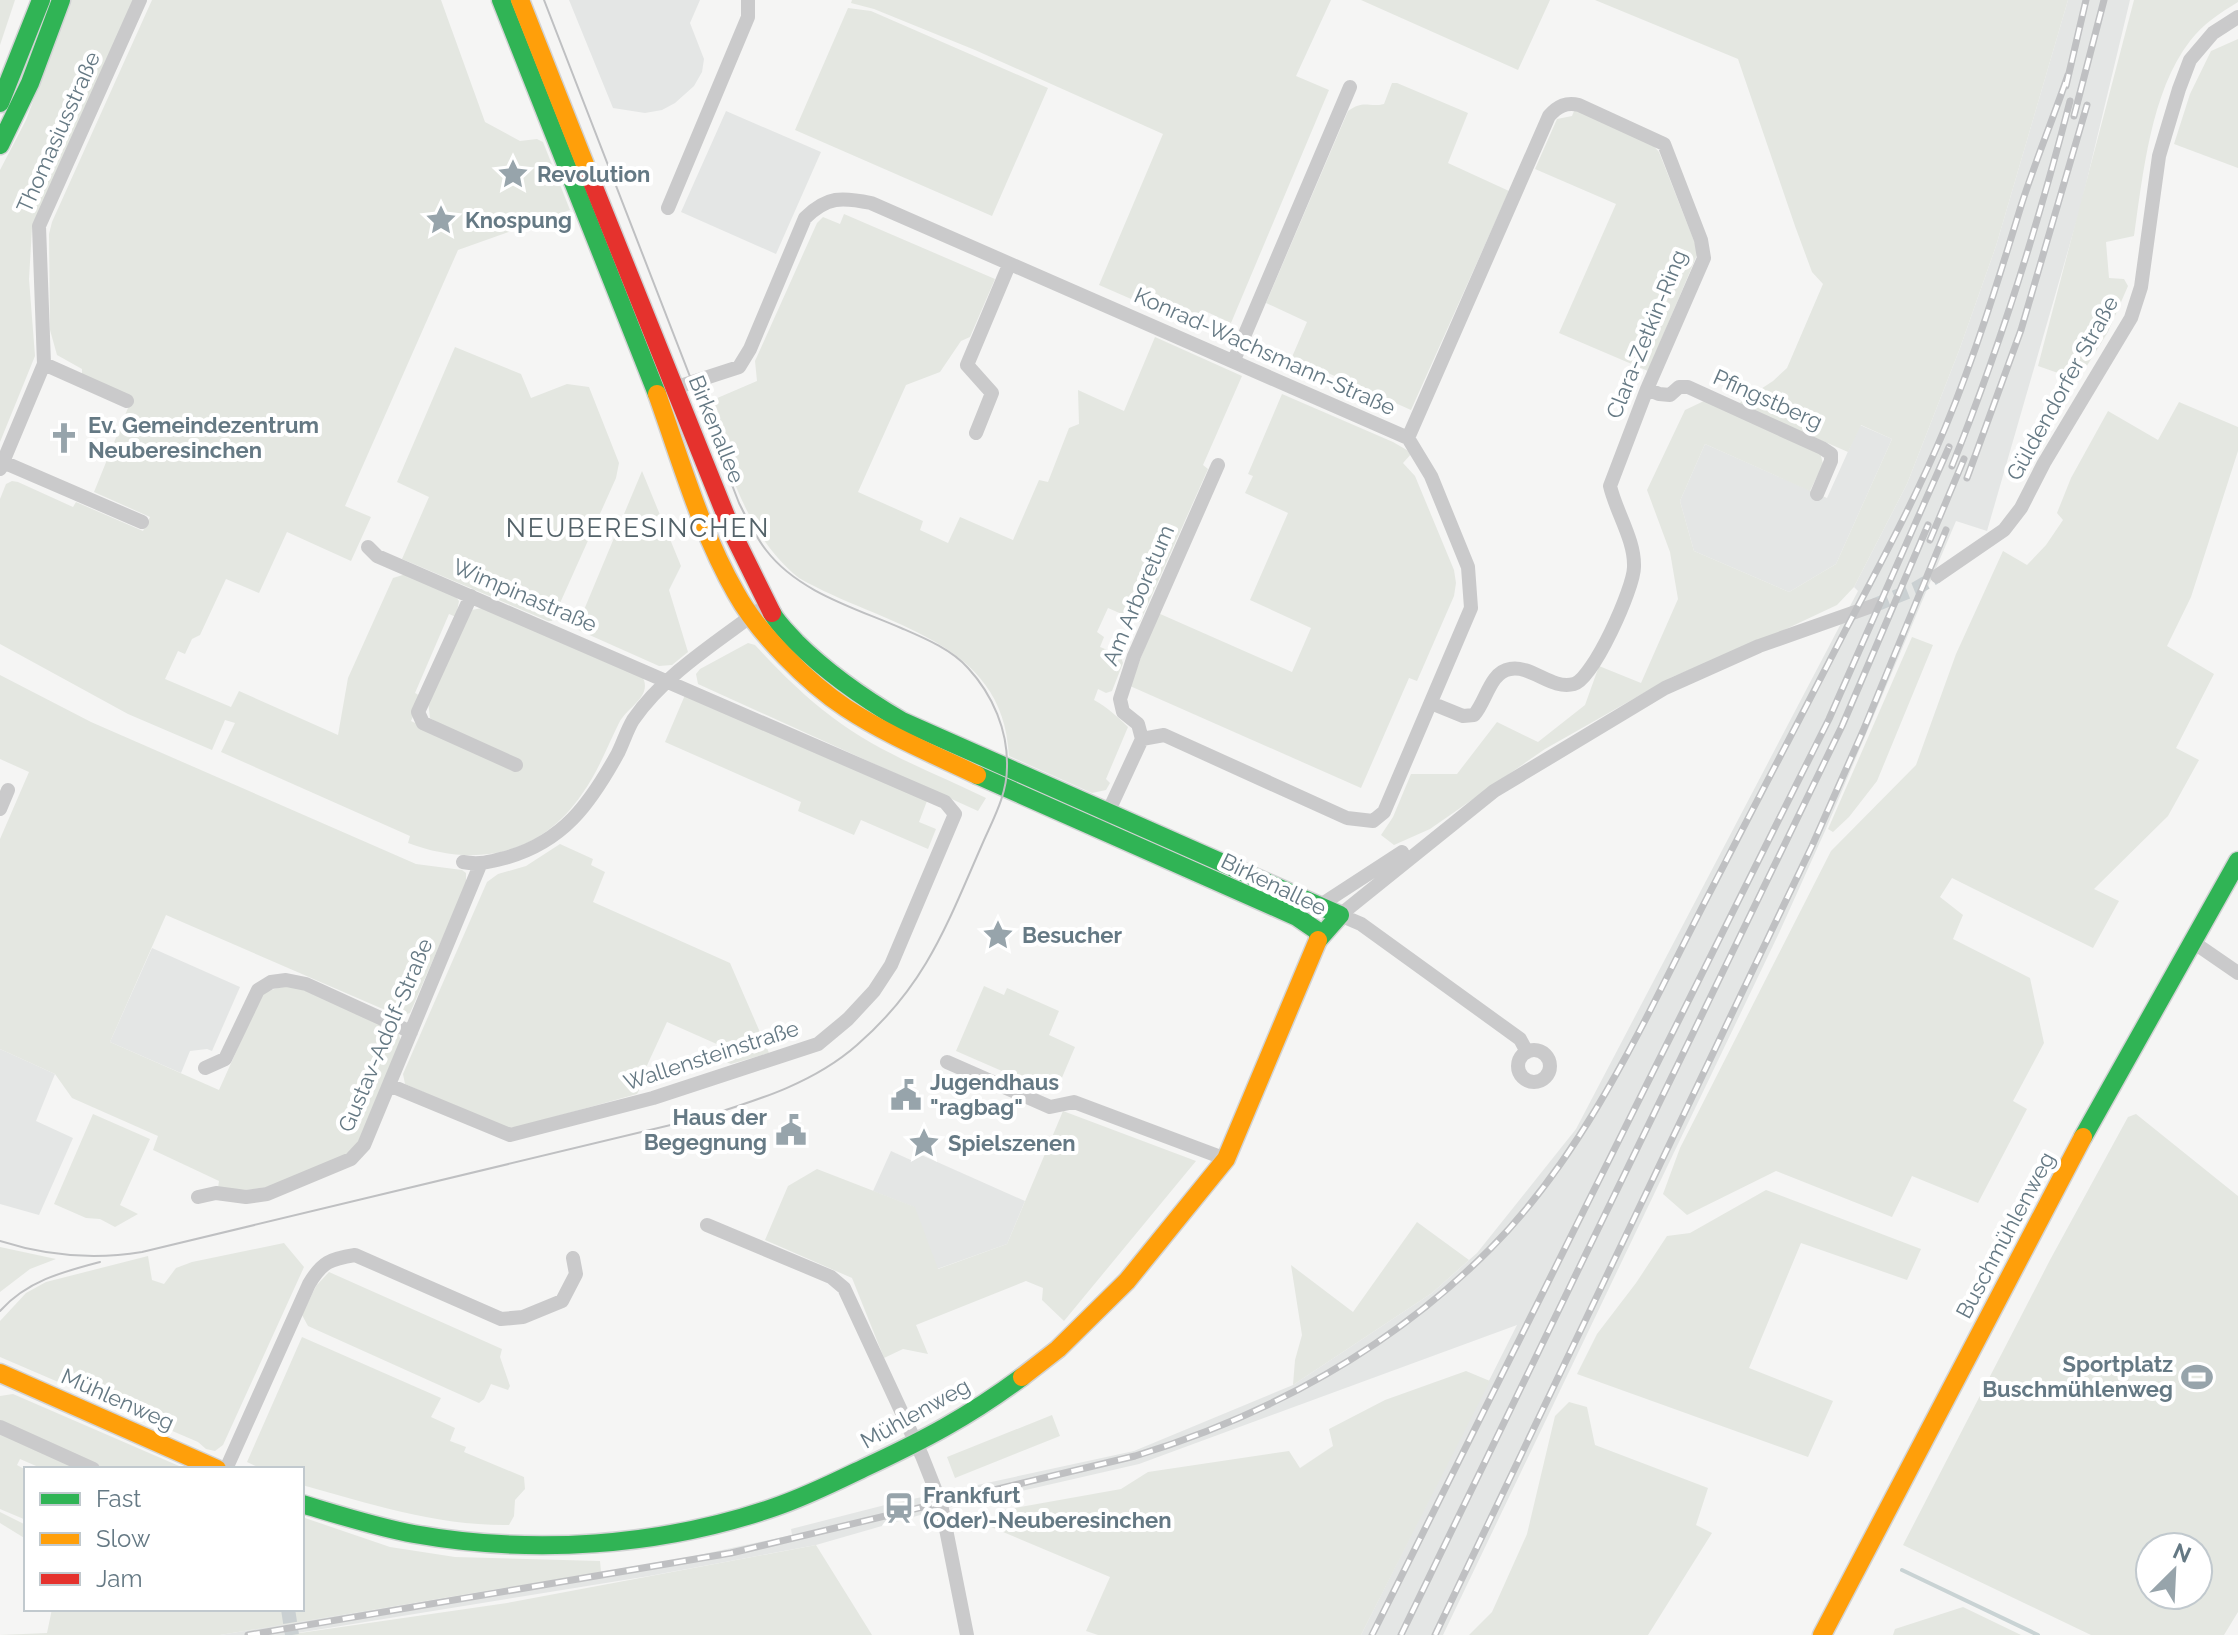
<svg xmlns="http://www.w3.org/2000/svg" width="2238" height="1635" viewBox="0 0 2238 1635" font-family="Raleway,sans-serif">
<rect width="100%" height="100%" fill="#f5f5f4"/>
<path fill="#e4e6e5" d="M569 0H700L690 23 704 59 702 72 694 86 675 103 662 110 645 113 613 108Z
M2068 0H2130L2080 209 1987 531 1956 521 1825 831 1779 933 1443 1635H1361L1517 1325 1139 1464 934 1511 816 1545 649 1576 285 1635H220L685 1558 792 1535 791 1529 885 1505 1134 1451 1293 1385 1432 1293 1477 1253 1576 1129 1858 591 1854 587 1907 484 1960 348 1996 246Z
M726 111 821 152 776 254 681 212Z
M1860 425 1892 439 1836 564 1789 592 1694 551 1680 501 1705 444 1827 498Z
M152 948 240 987 212 1051 207 1049 190 1051 181 1073 110 1042Z
M0 1049 55 1074 36 1121 73 1138 39 1215 0 1204Z
M891 1151 913 1161 917 1153 1025 1201 1007 1244 937 1269 914 1207 873 1191Z"/>
<path fill="#e4e7e1" fill-rule="evenodd" d="M0 0H15L0 45Z
M71 0H133L32 228 29 279 35 356 0 442V170L26 120Z
M152 0H441L485 122 520 141 537 139 543 142 570 210 458 250 345 506 371 517 351 561 287 532 259 593 226 579 200 635 192 639 185 654 178 651 165 679 231 707 239 691 338 735 348 678 393 578 406 574 456 597 459 601 456 617 449 614 415 693 422 697 411 721 517 770 430 718 428 701 472 610 482 608 643 678C652 697 627 707 619 723 607 747 598 772 582 794 540 856 475 868 408 843L410 836 221 752 235 723 225 720 212 750 128 714 0 644V499L6 484 12 481 18 482 73 507 76 502 143 531 150 517 94 492 132 398 82 375V369L57 355 50 330 49 234 52 222Z
M852 0H1331L1296 76 1329 90 1231 323 1207 312 1200 329 1099 285 1163 134 975 50 874 9 851 3Z
M1361 0H1550L1518 70Z
M1595 0H2068L1996 246 1960 348 1907 484 1854 587 1837 605 1758 642 1672 677 1545 749 1430 829 1394 845 1381 835 1393 817 1411 774H1457L1497 722 1538 742 1585 705 1599 666 1641 683 1678 599 1670 552 1647 490 1685 410 1704 401 1820 452 1823 464 1810 491 1705 444 1680 501 1694 551 1789 592 1836 564 1892 439 1861 425 1848 452 1738 404 1773 381 1787 368 1823 284 1812 272 1795 226 1738 59Z
M2134 0H2238V2C2220 13 2203 24 2190 41 2151 91 2143 174 2134 236L2106 242 2109 278 2124 279 2128 286 2108 332 2078 380 2038 366Z
M848 8 871 11 1048 88 992 216 795 130Z
M2238 39V168L2174 144 2190 94 2211 51Z
M1392 83H1397L1468 113 1448 163 1509 191 1411 410 1292 357 1307 322 1266 303 1348 111C1365 99 1368 108 1384 104Z
M1580 110 1652 144 1659 152 1696 246 1697 255 1648 371 1559 333 1616 204 1535 169 1557 119 1572 116 1574 111Z
M844 214 995 279 970 337 961 341 940 372 906 385 858 492 923 521 920 530 948 543 960 517 1013 540 1039 480 1048 482 1069 428 1079 424 1078 390 1124 411 1155 337 1242 376 1203 465 1208 469 1140 622 1108 608 1097 632 1104 637 1100 647 1120 655 1123 663 1112 691 1106 693 1098 689 1094 700C1107 707 1118 717 1128 727L1106 779 1110 783 1106 790 1092 793 1009 756C1004 638 882 626 799 578 746 536 730 468 706 406L708 402 757 381 755 361 817 223 823 217 840 224Z
M455 347 521 374 531 398 567 384 589 387 619 463 616 478 552 621H548L402 559 429 497 397 482Z
M1282 394 1393 442 1412 453 1403 463 1415 476 1454 570 1456 583 1454 596 1417 681 1409 678 1361 788 1130 686 1158 613 1292 672 1311 628 1250 600 1288 513 1245 493 1253 476 1248 474Z
M2179 402 2238 427V451L2191 597 2167 646 2214 674 2176 748 2199 760 2168 816 2094 889 2119 901 2093 948 1952 878 1940 897 1963 915 1953 939 2030 978 2044 1043 2013 1101 2027 1109 1978 1203 1912 1176 1892 1217 1776 1171 1687 1215 1663 1194 1680 1148 1831 851 1916 765 1956 654 2003 551 2027 565 2046 545 2063 520 2057 513 2071 478 2108 411 2158 440Z
M642 471 681 566 669 590 688 652 672 665 659 666 576 629Z
M1912 637 1933 645 1877 781 1849 817 1833 832 1828 829Z
M748 643 755 645C779 671 804 696 832 717 877 752 935 773 986 798L978 811 698 684 696 674 700 669Z
M0 675 91 722 416 864 462 870 466 873V884L410 1013 399 1016 166 915 110 1042 219 1090 262 994C275 988 285 985 299 988L398 1031 401 1042 356 1149 350 1155C306 1173 266 1197 218 1188L219 1181 153 1150 158 1136 72 1098 55 1074 0 1049V839L29 772 0 759Z
M685 695 927 801 919 822 936 829 928 849 861 820 854 835 798 811 801 802 665 742Z
M560 844 593 859 591 865 605 872 593 902 730 963 769 1053 731 1064 726 1062 728 1049 667 1022 644 1072V1081L637 1094 518 1127 505 1128 405 1084 403 1074 487 882 498 874 526 866Z
M984 986 1004 995 1007 988 1059 1011 1049 1035 1075 1047 1055 1094 956 1051Z
M1063 1111 1196 1161 1064 1321 1042 1300 1043 1288 1026 1281 916 1325 928 1354 903 1349 884 1358 852 1278 765 1240 788 1186 817 1169 915 1207 938 1269 1007 1244Z
M93 1114 150 1139 120 1205 138 1214 115 1227 100 1219 86 1218 54 1204Z
M2136 1114 2238 1196V1612L2224 1635H2091L1903 1545 2050 1260 2128 1117ZM2150 1547H2198V1595H2150Z
M1766 1190 1921 1249 1907 1280 1801 1243 1749 1368 1833 1401 1808 1457 1577 1374 1597 1334 1636 1283 1667 1236 1690 1233Z
M1417 1222 1469 1260 1432 1293 1293 1385 1295 1360 1302 1335 1291 1265 1353 1312Z
M284 1243 304 1267 223 1445 215 1451 206 1449 198 1442 0 1357V1321L26 1293 46 1282 148 1256 152 1280 164 1284 176 1268 192 1262Z
M0 1247 56 1259 30 1269 0 1292Z
M329 1272 502 1349 500 1357 510 1386 508 1390 491 1384 484 1399 479 1403 308 1326 302 1315 316 1286Z
M302 1337 441 1398 431 1417 455 1428 450 1441 466 1447 464 1452 524 1477 525 1489 515 1500 514 1516 509 1525C438 1526 370 1504 302 1485V1469H262L247 1462Z
M1466 1371 1490 1381 1361 1635H1098L1086 1631 1110 1577 991 1527 998 1511 1121 1489 1148 1472 1289 1451 1300 1468 1333 1446 1329 1429 1385 1400Z
M13 1394 186 1469H100L0 1421V1396Z
M1569 1402 1587 1407 1595 1445 1708 1488 1696 1525 1712 1533 1648 1635H1469L1492 1612 1527 1534 1555 1416Z
M1052 1415 1060 1436 955 1478 947 1457Z
M0 1431 85 1469H43L20 1459 17 1465 26 1470V1520L0 1509Z
M0 1512 26 1525V1539L0 1523Z
M302 1517 390 1547 455 1557 600 1561 601 1572 220 1635H0L47 1633 52 1609H302Z
M816 1545 872 1635H286L507 1603Z
M1963 1607 2021 1635H1893L1895 1629Z"/>
<g fill="none" stroke-linecap="round" stroke-linejoin="round">
<path stroke="#c9d3d4" stroke-width="4" d="M1902 1570 2038 1635"/>
<path stroke="#cad0d2" stroke-width="14" stroke-dasharray="14 7" stroke-linecap="butt" d="M1875 605 1915 589 1937 576
M288 1609 292 1635"/>
<defs>
<path id="fast" d="M501 0 657 394
M0 103 41 0
M0 145 30 83 61 0
M772 613C778 624 787 632 796 642 828 674 863 698 902 721L1340 915 1318 940
M977 775 1297 917 1316 930 1319 937
M2083 1137 2238 861
M302 1504C339 1515 376 1527 414 1534 532 1555 660 1547 775 1507 805 1497 835 1482 864 1468 924 1440 968 1417 1022 1377"/>
<path id="slow" d="M520 0 590 177
M657 394C681 461 701 532 736 593 758 633 808 683 846 708 887 735 933 754 977 775
M0 1373 217 1469
M1022 1377 1058 1349 1127 1281 1226 1159 1318 940
M1822 1635 2083 1137"/>
<path id="jam" d="M590 177 734 536 772 613"/>
</defs>
<use href="#fast" stroke="#d2d3d4" stroke-width="21"/>
<use href="#slow" stroke="#d2d3d4" stroke-width="21"/>
<use href="#jam" stroke="#d2d3d4" stroke-width="21"/>
<path stroke="#cacacb" stroke-width="14" d="M668 208 748 17V0
M1234 360 1350 87
M44 364 127 401
M1647 389 1659 394 1670 395 1679 387H1688L1822 448 1831 454V461L1817 494
M665 391 739 367 750 349 805 218C827 196 842 197 871 203L1408 438 1431 476 1468 567 1471 608 1384 812 1373 821 1347 818 1164 735 1142 739 1104 821
M976 433 992 393 967 365 1009 265
M1408 438 1549 116C1558 106 1566 102 1579 105L1664 144 1701 240 1704 258 1647 389 1610 486C1616 512 1635 540 1634 567 1634 588 1593 679 1574 684 1551 690 1532 665 1510 669 1490 672 1486 702 1474 715L1463 716 1431 703
M3 462 142 522
M0 469 44 364 39 226 140 0
M368 547 377 556 945 802 955 814 891 965 874 991 848 1019 818 1044 653 1098 510 1135 389 1085
M1937 576 2004 530 2021 508 2044 463 2131 318 2141 287 2159 156 2179 89 2190 60 2213 33 2238 17
M471 596 418 712 423 723 516 765
M1142 739 1138 724 1123 712 1120 699 1134 656 1218 465
M0 809 8 790
M463 862C479 865 490 862 505 858 563 842 590 804 618 753 623 743 627 730 633 720 664 675 714 644 758 611
M1319 906 1402 852
M2193 942 2238 973
M1518 1066a16 16 0 1 1 32 0a16 16 0 1 1-32 0Z
M1527 1052 1520 1039 1361 924 1340 915 1494 791 1665 688 1759 646 1875 605
M947 1062 1050 1107 1074 1102 1226 1159
M205 1068 225 1059 258 990 271 982 286 980 306 984 411 1032
M198 1197 216 1193 246 1197 267 1194 351 1159 364 1145 480 865
M707 1225 831 1277 844 1288 922 1456 941 1504 967 1635
M0 1427 93 1469
M226 1469 309 1284C322 1262 330 1259 355 1255L501 1319 523 1317 562 1301 576 1274 573 1258"/>
<use href="#fast" stroke="#30b455" stroke-width="18"/>
<use href="#slow" stroke="#ff9f0a" stroke-width="18"/>
<use href="#jam" stroke="#e5322d" stroke-width="18"/>
<path stroke="#bfc0c2" stroke-width="2" d="M0 1241C47 1256 94 1260 142 1252L704 1117C758 1100 814 1083 857 1045 925 986 946 927 981 847 992 821 1007 796 1007 767 1008 731 993 695 968 668 951 649 924 638 901 628 855 608 798 592 766 550 755 536 747 519 739 503L544 0
M0 1311C27 1281 62 1272 100 1262"/>
<defs>
<path id="rail" d="M2066 86 2086 0
M2074 116 2104 0
M1952 466C2000 347 2038 225 2070 101
M1967 478 2021 330 2087 105
M1930 540 1964 459
M248 1635 731 1553 1135 1456C1269 1415 1391 1349 1491 1248 1589 1149 1646 1016 1709 894 1754 806 1800 719 1845 631 1880 564 1916 498 1945 428 1975 356 1998 281 2021 206 2035 162 2053 119 2068 75
M1372 1635 1829 719 1949 447
M1401 1635 1842 726 1928 525
M1435 1635 1812 846 1863 731 1946 530"/>
</defs>
<use href="#rail" stroke="#bfc0c2" stroke-width="7"/>
<use href="#rail" stroke="#fff" stroke-width="4" stroke-dasharray="12" stroke-linecap="butt"/>
</g>
<defs>
<symbol id="sight-bare" viewBox="-9 -9 18 18"><path d="M0-6L1.8-2.2L6-1.7L2.9 1.2L3.7 5.4L0 3.3L-3.7 5.4L-2.9 1.2L-6-1.7L-1.8-2.2Z" fill="#97a4ab" stroke="#fff" stroke-width="2.5" paint-order="stroke"/></symbol>
<symbol id="church-bare" viewBox="-9 -9 18 18"><path d="M-1.2-6h2.4v3.5h3.3v2.4h-3.3V6h-2.4V-.1h-3.3v-2.4h3.3Z" fill="#97a4ab" stroke="#fff" stroke-width="2.5" paint-order="stroke"/></symbol>
<symbol id="civic-bare" viewBox="-9 -9 18 18"><path d="M-.6-6.5H3V-4.5H.6V-3L4-1V1h2V6H-6V1h2V-1L-.6-3ZM-1.2 2.5V6h2.4V2.5Z" fill="#97a4ab" stroke="#fff" stroke-width="2.5" paint-order="stroke"/></symbol>
<symbol id="stadium-bare" viewBox="-9 -9 18 18"><path d="M0-5a6.5 5 0 1 0 0 10a6.5 5 0 1 0 0-10ZM-3.5-1.8h7v3.6h-7Z" fill="#97a4ab" stroke="#fff" stroke-width="2.5" paint-order="stroke"/></symbol>
<symbol id="station-bare" viewBox="-9 -9 18 18"><path d="M-3-6H3Q5-6 5-4V2Q5 4 3 4L4.5 6H3L1.5 4h-3L-3 6H-4.5L-3 4Q-5 4-5 2V-4Q-5-6-3-6ZM-3.5-4v3h7v-3ZM-3.5 1v1.5H-2V1ZM2 1v1.5H3.5V1Z" fill="#97a4ab" stroke="#fff" stroke-width="2.5" paint-order="stroke"/></symbol>
</defs>
<g fill-rule="evenodd">
<use href="#sight-bare" x="491" y="152" width="44" height="44"/>
<use href="#sight-bare" x="419" y="198" width="44" height="44"/>
<use href="#church-bare" x="42" y="416" width="44" height="44"/>
<use href="#sight-bare" x="976" y="913" width="44" height="44"/>
<use href="#civic-bare" x="884" y="1073" width="44" height="44"/>
<use href="#civic-bare" x="769" y="1108" width="44" height="44"/>
<use href="#sight-bare" x="902" y="1121" width="44" height="44"/>
<use href="#stadium-bare" x="2175" y="1355" width="44" height="44"/>
<use href="#station-bare" x="877" y="1486" width="44" height="44"/>
</g>
<g text-anchor="middle" dominant-baseline="central" stroke-width="8" stroke-linejoin="round" paint-order="stroke">
<g font-size="22" fill="#657984" stroke="#fff">
<text transform="translate(58 132) rotate(-66)">Thomasiusstraße</text>
<text transform="translate(1646 334) rotate(-68)">Clara-Zetkin-Ring</text>
<text transform="translate(1265 351) rotate(24)">Konrad-Wachsmann-Straße</text>
<text transform="translate(2062 388) rotate(-61)">Güldendorfer Straße</text>
<text transform="translate(1768 399) rotate(24)">Pfingstberg</text>
<text transform="translate(717 429) rotate(68)">Birkenallee</text>
<text transform="translate(525 595) rotate(23)">Wimpinastraße</text>
<text transform="translate(1138 595) rotate(-67)">Am Arboretum</text>
<text transform="translate(1274 884) rotate(26)">Birkenallee</text>
<text transform="translate(385 1035) rotate(-67)">Gustav-Adolf-Straße</text>
<text transform="translate(711 1055) rotate(-18)">Wallensteinstraße</text>
<text transform="translate(2005 1235) rotate(-62)">Buschmühlenweg</text>
<text transform="translate(118 1399) rotate(24)">Mühlenweg</text>
<text transform="translate(915 1413) rotate(-29)">Mühlenweg</text>
</g>
<g font-size="22" font-weight="bold" fill="#657984" stroke="#fff" text-anchor="start">
<text x="537" y="174">Revolution</text>
<text x="465" y="220">Knospung</text>
<text x="88" y="425">Ev. Gemeindezentrum<tspan x="88" dy="25">Neuberesinchen</tspan></text>
<text x="1022" y="935">Besucher</text>
<text x="930" y="1082">Jugendhaus<tspan x="930" dy="25">"ragbag"</tspan></text>
<text x="767" y="1117" text-anchor="end">Haus der<tspan x="767" dy="25">Begegnung</tspan></text>
<text x="948" y="1143">Spielszenen</text>
<text x="2173" y="1364" text-anchor="end">Sportplatz<tspan x="2173" dy="25">Buschmühlenweg</tspan></text>
<text x="923" y="1495">Frankfurt<tspan x="923" dy="25">(Oder)-Neuberesinchen</tspan></text>
</g>
<g font-size="26" letter-spacing="2" fill="#536269" stroke="#fff">
<text x="638" y="528">NEUBERESINCHEN</text>
</g>
</g>
<rect x="24" y="1467" width="280" height="144" fill="#ffffff" stroke="#c1c9ce" stroke-width="2"/>
<rect x="40" y="1493" width="40" height="12" fill="#30b455" stroke="#c1c9ce" stroke-width="2"/>
<text x="96" y="1507" font-size="24" fill="#657984">Fast</text>
<rect x="40" y="1533" width="40" height="12" fill="#ff9f0a" stroke="#c1c9ce" stroke-width="2"/>
<text x="96" y="1547" font-size="24" fill="#657984">Slow</text>
<rect x="40" y="1573" width="40" height="12" fill="#e5322d" stroke="#c1c9ce" stroke-width="2"/>
<text x="96" y="1587" font-size="24" fill="#657984">Jam</text>
<g transform="translate(2174 1571) rotate(24)"><circle r="38" fill="#ffffff" stroke="#c1c9ce" stroke-width="2"/>
<path d="M0-6L14 30L0 20L-14 30Z" fill="#97a4ab"/>
<text y="-12" font-size="22" font-weight="bold" text-anchor="middle" fill="#657984">N</text>
</g>
</svg>
